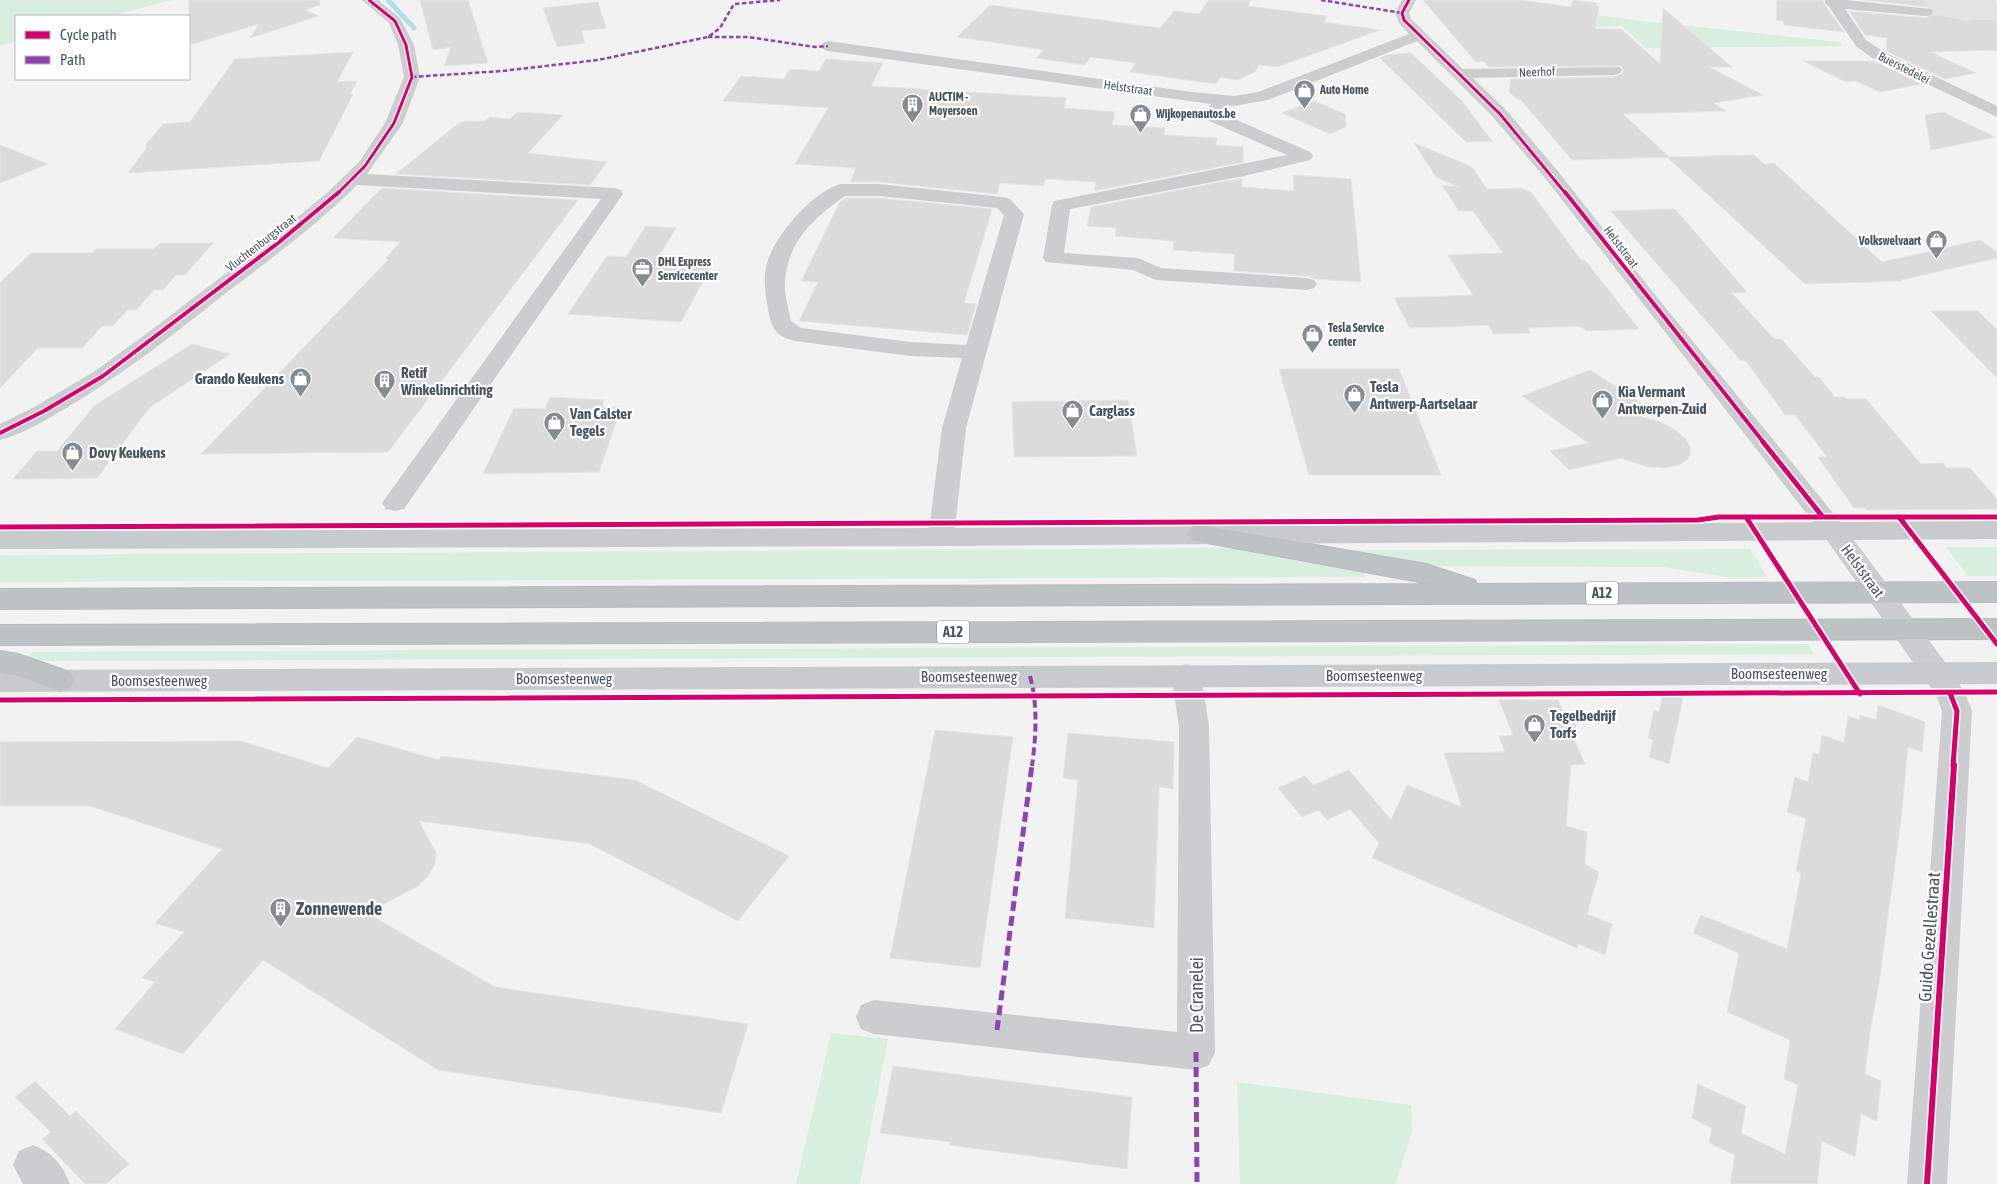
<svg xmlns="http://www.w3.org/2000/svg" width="1997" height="1184" viewBox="0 0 1997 1184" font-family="'Asap Condensed',sans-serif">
<rect width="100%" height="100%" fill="#f2f2f2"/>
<path fill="#e4e3e3" d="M1924 0H1994L1997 2V44L1934 17 1851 9H1928Z"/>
<path fill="#d8efe0" d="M0 0H172L111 16H16V41L0 46Z
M1518 4 1633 20 1840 42 1842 46 1646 48 1622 26 1500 30Z
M1946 547H1997V576H1968Z
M1230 548 1269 553 1363 571 1366 577 0 582V555Z
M1750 549 1767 577 1731 578 1663 567 1421 566 1374 558 1346 550Z
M1808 644 1814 654 47 661 27 658 33 652Z
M831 1033 888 1039 860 1184H796Z
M1237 1082 1411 1105 1412 1132 1396 1184H1240Z"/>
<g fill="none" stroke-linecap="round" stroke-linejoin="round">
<path stroke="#b0dfea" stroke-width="5" d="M388 0 414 28"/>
</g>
<path fill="#dbdbdc" stroke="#e3e4e4" d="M189 0H319L320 5 305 10 319 16 250 38 259 24 189 45Z
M420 0H468L488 63 444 66 451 47 433 50Z
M1209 0H1251L1248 6 1327 16 1324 22 1380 30 1277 67 1259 65 1255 72 1237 80 1220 77 1216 84 1130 72 1136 63 1091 57 1084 65 1036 58 1044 50 957 37 990 5 1160 28 1174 11 1199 14Z
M1423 0H1520L1571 7 1573 0 1597 3V6H1599L1595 29H1621L1660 64 1663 8 1732 67H1709L1763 95 1713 103 1726 111 1623 114 1669 157 1572 160 1520 99H1517L1509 92 1511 79 1614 77 1622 74 1624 71 1622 66 1489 67 1484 61 1476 62Z
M1777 0H1823L1824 4 1844 32 1784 25 1783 21 1776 20Z
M1864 0H1924L1928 7Z
M598 2 606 28 581 31 585 43 557 47 543 8Z
M1849 11 1926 18 1934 14 1969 21 1973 19 1997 20V50L1930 52 1976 73 1945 79 1886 51 1887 38 1865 35Z
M353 52 337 82 357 81 350 94H353L319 161 128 173 148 146H145L163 124 190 122 235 59Z
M1411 53 1462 101 1492 141 1466 142 1380 58 1387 55Z
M826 59 883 63 871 86 1066 98 1064 108 1115 112 1112 125 1165 128 1164 135 1217 138 1216 145 1243 147V162L1094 191 1096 182 1046 179 1043 186 1000 183 997 194 879 182H850L856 168 795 164 828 108 723 101 741 76 784 79 790 69 819 71Z
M1803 61H1873L1922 84 1880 92 1856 81 1846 82Z
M1314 101 1345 114 1346 127 1330 134 1282 113Z
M517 112 563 115 528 153 607 162 590 185 396 174 460 122 485 121 490 117 510 119Z
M1943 112 1995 137 1931 150 1925 115Z
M1414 143 1472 167 1487 189 1521 188 1531 192 1581 260H1585L1639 329 1586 331 1583 328 1577 326 1528 328 1531 333 1494 334 1488 325 1410 328 1394 298 1473 295 1448 255 1503 253 1473 211H1459L1442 185 1459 187 1436 177Z
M0 145 48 164 0 183Z
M1754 155 1765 165 1774 163 1882 262 1980 240 1997 252V258L1901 280 1902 281 1805 284 1667 157Z
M1293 175 1351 179 1361 282 1316 279 1307 276 1234 271 1235 254 1173 250 1174 241 1115 236 1116 228 1087 226 1091 207 1242 178V187L1294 191Z
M382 188 578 200 388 452 201 454 388 260 386 258 400 242 333 238Z
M846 198H879L992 209 964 303 976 304 967 335 799 321 818 282 801 281 840 202Z
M1675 209 1747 292 1732 293 1774 339H1781L1815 377H1819L1835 397H1844L1846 399H1866L1921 464 1943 463 1947 468H1970L1997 499V509L1867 510 1866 508H1854L1818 457H1827L1795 415H1785L1746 361H1741L1611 211Z
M646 226 676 228 657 259 713 263 681 322 568 314 607 256 626 257Z
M160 243H213L185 275H176L163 290H154L136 310H127L113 326H102L82 348H38L0 388V283L31 253H92L96 249H154Z
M1931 311H1978L1997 330V378Z
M192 344 230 354 149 408 97 478 13 479 37 451H57L94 406Z
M1279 369H1399L1441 475H1309Z
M1590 370 1640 402 1642 417 1658 421 1674 429 1686 439 1691 449 1688 459 1679 465 1665 468 1648 467 1621 458 1569 470 1550 451 1588 443 1522 396Z
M550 397 604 400 602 407H621L599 472 483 474 514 408 545 409Z
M1128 400 1137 456 1014 457 1012 402Z
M1663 694 1683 698 1669 764 1649 757 1653 740 1648 738 1654 710 1659 712Z
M1499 700H1558L1566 718H1576L1575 741 1585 764 1571 765 1566 826 1587 832 1585 864 1599 872 1587 914 1612 924 1605 955 1578 944 1577 948 1372 858 1379 843 1350 809 1327 820 1319 810 1302 817 1278 788 1305 776 1313 785 1349 770 1391 820 1407 785 1462 807 1444 753 1505 752 1499 736 1513 735Z
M1878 705 1925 722 1922 752 1908 747 1901 819 1879 983 1870 1032 1865 1074 1881 1081 1877 1121 1861 1114 1855 1157 1822 1141 1817 1184H1730L1735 1155 1709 1143 1712 1128 1692 1118 1698 1084 1746 1106 1741 1133 1785 1154 1798 1085 1784 1079 1790 1040 1727 1012 1739 953 1693 933 1701 915 1787 949 1801 873 1796 871 1806 819 1787 812 1795 777 1808 782 1813 752 1819 755 1822 735 1844 743 1848 716 1859 720 1860 715 1876 720Z
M935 730 1013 737 980 968 890 958Z
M1068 733 1174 742 1173 789 1159 787 1154 928 1065 918 1078 780 1063 778Z
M357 737 439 760 441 756 635 780 789 856 738 921 590 844 419 821 436 853 435 864 428 876 418 886 367 913 495 987 748 1024 721 1113 438 1070 263 960 183 1054 115 1029 155 982 142 978 184 932 155 923 222 849 90 806H0V742L241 741 328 768Z
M893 1066 1132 1097 1127 1169 949 1145 950 1142 880 1133Z
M35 1081 70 1116 76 1111 129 1164 106 1184H85L42 1139 51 1132 15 1097Z"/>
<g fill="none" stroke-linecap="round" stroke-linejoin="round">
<defs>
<path id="highway" d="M1200 525 1426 564 1475 580 1477 584 1997 582V602L0 609V589L1430 584 1191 540 1187 534 1191 528Z
M1997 619V639L0 645V625Z
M0 651 18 654 70 672 75 680 70 688 60 691 15 675 0 673Z"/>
</defs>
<use href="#highway" stroke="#b7bcc0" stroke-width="2"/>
<path fill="#cbcdcf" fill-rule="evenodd" d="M362 0H378L400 18 414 45 420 77 403 123 367 174 614 188 621 190 623 194 404 509 395 511 386 509 382 503 601 199 357 185C316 226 268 261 222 296 172 336 123 374 68 407 47 419 24 434 0 440V424L36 406 95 371 146 334 271 239 328 192 359 162 385 123 404 77 398 45 389 23Z
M1402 0H1416L1409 13 1411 19 1463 69 1620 67 1622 70 1620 73 1614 75 1473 78 1506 110 1557 170 1656 296 1842 524 1948 666 1965 693 1972 711 1947 1184H1907L1942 711 1936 695 1824 536 1545 178 1494 118 1417 41 1268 100 1234 106 1227 105 1223 114 1310 152 1313 156 1310 160 1244 176 1070 209 1064 253 1138 258 1161 268 1307 278 1314 280 1317 284 1314 288 1307 290 1156 280 1133 270 1046 262 1043 258 1052 205 1054 201 1287 155 1207 120 1204 116 1211 104 828 51 823 49 820 46 823 43 828 41 1192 92 1234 96 1258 92 1409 34 1399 23 1395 13Z
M1825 0H1846L1931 9 1933 12 1931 15 1926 16 1845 9 1866 40 1884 52 1997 106V117L1872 58 1856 46 1829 7 1825 3Z
M841 184H879L1003 197 1010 199 1024 214 966 428 954 537 950 543 941 546 932 543 928 537 942 428 962 358 910 356 795 341C775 336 771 327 768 309 765 294 763 278 767 263 775 235 813 191 841 184ZM845 196H879L997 208 1004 215 966 345 910 342 801 328 791 321C789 311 786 300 785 290 784 245 811 220 845 196Z
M1186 664 1196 667 1201 675 1209 726 1215 1052 1209 1065 1196 1070 874 1034 861 1029 856 1017 861 1005 874 1000 1177 1032 1179 726 1171 675 1176 667Z
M33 1145C53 1153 62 1164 70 1184H23L13 1165 19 1151Z"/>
<path fill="#c8cbce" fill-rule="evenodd" d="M1997 521V539L941 546 0 549V531L941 528Z
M1997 662V684L0 692V670Z"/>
<use href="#highway" fill="#bdc2c5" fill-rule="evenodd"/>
<path stroke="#8e44ad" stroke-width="2.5" stroke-dasharray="4.5 2.5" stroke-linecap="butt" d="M1321 0 1402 13
M708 37H748L815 47 828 46
M412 77 502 71 598 60 708 37 720 28 734 4 780 0"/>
<path stroke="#8e44ad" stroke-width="4" stroke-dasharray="8 4" stroke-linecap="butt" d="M1030 676C1038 706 1036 736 1032 766"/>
<path stroke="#8e44ad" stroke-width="5" stroke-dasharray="10 5" stroke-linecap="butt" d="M997 1030 1032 765
M1196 1052 1197 1184"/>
<defs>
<path id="cycleway-far3" d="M1409 0 1402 13 1404 20 1500 114 1566 194
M337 194 365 166 394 123 412 77 406 45 395 21 369 0"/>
<path id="cycleway-far2" d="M1565 192 1764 443
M0 433 44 411 103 376 278 243 339 192"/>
<path id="cycleway-far1" d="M1763 442 1822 516
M1746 517 1860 694
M1899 517 1997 644
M0 527 1698 520 1719 517H1997
M1950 693 1957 711 1953 766
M0 700 1997 692"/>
<path id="cycleway" d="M1927 1184 1954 765"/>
</defs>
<use href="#cycleway-far3" stroke="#fff" stroke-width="5"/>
<use href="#cycleway-far2" stroke="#fff" stroke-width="6"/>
<use href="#cycleway-far1" stroke="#fff" stroke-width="8"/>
<use href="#cycleway" stroke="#fff" stroke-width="9"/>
<use href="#cycleway-far3" stroke="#d6006c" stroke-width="3"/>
<use href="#cycleway-far2" stroke="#d6006c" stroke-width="4"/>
<use href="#cycleway-far1" stroke="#d6006c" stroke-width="5"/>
<use href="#cycleway" stroke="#d6006c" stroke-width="6"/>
</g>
<defs>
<symbol id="shop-pin" viewBox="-11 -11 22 30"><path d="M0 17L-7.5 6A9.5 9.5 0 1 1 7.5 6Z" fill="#848b91" stroke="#fff"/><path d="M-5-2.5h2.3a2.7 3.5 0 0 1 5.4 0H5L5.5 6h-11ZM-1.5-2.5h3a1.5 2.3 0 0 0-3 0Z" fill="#fff"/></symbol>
<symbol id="building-pin" viewBox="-11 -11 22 30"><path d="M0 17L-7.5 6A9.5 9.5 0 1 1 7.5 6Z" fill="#848b91" stroke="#fff"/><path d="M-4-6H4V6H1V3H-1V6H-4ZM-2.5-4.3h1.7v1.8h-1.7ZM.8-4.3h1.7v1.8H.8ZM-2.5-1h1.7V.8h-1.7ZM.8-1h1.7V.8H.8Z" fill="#fff"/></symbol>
<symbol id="office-pin" viewBox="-11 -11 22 30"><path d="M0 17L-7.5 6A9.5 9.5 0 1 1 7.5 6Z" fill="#848b91" stroke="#fff"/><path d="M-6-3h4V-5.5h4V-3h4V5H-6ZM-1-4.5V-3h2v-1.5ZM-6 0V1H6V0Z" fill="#fff"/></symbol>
</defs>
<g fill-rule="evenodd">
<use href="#shop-pin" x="1292" y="78" width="25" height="34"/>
<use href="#building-pin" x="900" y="92" width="25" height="34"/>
<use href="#shop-pin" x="1128" y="102" width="25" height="34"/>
<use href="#shop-pin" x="1924" y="228" width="25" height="34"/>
<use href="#office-pin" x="630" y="256" width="25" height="34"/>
<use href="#shop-pin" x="1300" y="322" width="25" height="34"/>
<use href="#shop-pin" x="288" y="366" width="25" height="34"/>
<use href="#building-pin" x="372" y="368" width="25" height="34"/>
<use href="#shop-pin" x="1342" y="382" width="25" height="34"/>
<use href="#shop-pin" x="1590" y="388" width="25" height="34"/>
<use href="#shop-pin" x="1060" y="398" width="25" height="34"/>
<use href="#shop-pin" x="542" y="410" width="25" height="34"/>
<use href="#shop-pin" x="60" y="440" width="25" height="34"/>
<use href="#shop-pin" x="1522" y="712" width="25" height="34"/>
<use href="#building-pin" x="268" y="896" width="25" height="34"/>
</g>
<g text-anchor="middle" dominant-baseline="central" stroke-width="4.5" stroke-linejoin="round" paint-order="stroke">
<g font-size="12" fill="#49545d" stroke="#fff">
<text transform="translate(1904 68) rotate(27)">Buerstedelei</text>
<text transform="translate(1537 72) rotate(-2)">Neerhof</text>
<text transform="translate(1128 88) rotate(8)">Helststraat</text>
<text transform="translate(261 243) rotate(-38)">Vluchtenburgstraat</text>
<text transform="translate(1621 247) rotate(53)">Helststraat</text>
</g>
<g font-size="12" font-weight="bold" fill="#49545d" stroke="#fff" text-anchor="start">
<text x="1320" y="90">Auto Home</text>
<text x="929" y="97">AUCTIM -<tspan x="929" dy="14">Moyersoen</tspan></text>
<text x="1156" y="114">Wijkopenautos.be</text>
<text x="1921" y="241" text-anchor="end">Volkswelvaart</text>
<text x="658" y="262">DHL Express<tspan x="658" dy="14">Servicecenter</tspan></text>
<text x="1328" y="328">Tesla Service<tspan x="1328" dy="14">center</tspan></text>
</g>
<g fill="#fff" stroke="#80878e" stroke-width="1">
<rect x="1586" y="581.5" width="32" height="23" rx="4"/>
<rect x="937" y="620.5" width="32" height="23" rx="4"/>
</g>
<g font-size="14" font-weight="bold" fill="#49545d">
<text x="1602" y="593">A12</text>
<text x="953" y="632">A12</text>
</g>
<g font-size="15" font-weight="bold" fill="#49545d" stroke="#fff" text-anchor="start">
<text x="401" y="372">Retif<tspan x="401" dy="17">Winkelinrichting</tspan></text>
<text x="284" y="378" text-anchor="end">Grando Keukens</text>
<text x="1370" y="386">Tesla<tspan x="1370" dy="17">Antwerp-Aartselaar</tspan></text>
<text x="1618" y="391">Kia Vermant<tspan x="1618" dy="17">Antwerpen-Zuid</tspan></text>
<text x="1089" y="410">Carglass</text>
<text x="570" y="413">Van Calster<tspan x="570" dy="17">Tegels</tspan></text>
<text x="89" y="452">Dovy Keukens</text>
<text x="1550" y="715">Tegelbedrijf<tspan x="1550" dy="17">Torfs</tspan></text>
</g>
<g font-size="15" fill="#49545d" stroke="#fff">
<text transform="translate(1863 571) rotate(54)">Helststraat</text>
<text x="1779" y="673">Boomsesteenweg</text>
<text x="1374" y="675">Boomsesteenweg</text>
<text x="969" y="676">Boomsesteenweg</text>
<text x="564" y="678">Boomsesteenweg</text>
<text x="159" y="680">Boomsesteenweg</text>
</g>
<g font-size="18" font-weight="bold" fill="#49545d" stroke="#fff" text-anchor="start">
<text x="296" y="908">Zonnewende</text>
</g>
<g font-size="18" fill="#49545d" stroke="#fff">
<text transform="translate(1929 937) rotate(-86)">Guido Gezellestraat</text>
<text transform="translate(1196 995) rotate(-90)">De Cranelei</text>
</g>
</g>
<rect x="15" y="15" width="175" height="65" fill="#ffffff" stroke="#b6bbbe"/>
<rect x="25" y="31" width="25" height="8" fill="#d6006c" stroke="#b6bbbe"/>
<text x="60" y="40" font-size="15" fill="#49545d">Cycle path</text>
<rect x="25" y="56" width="25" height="8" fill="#8e44ad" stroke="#b6bbbe"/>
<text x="60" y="65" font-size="15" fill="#49545d">Path</text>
</svg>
